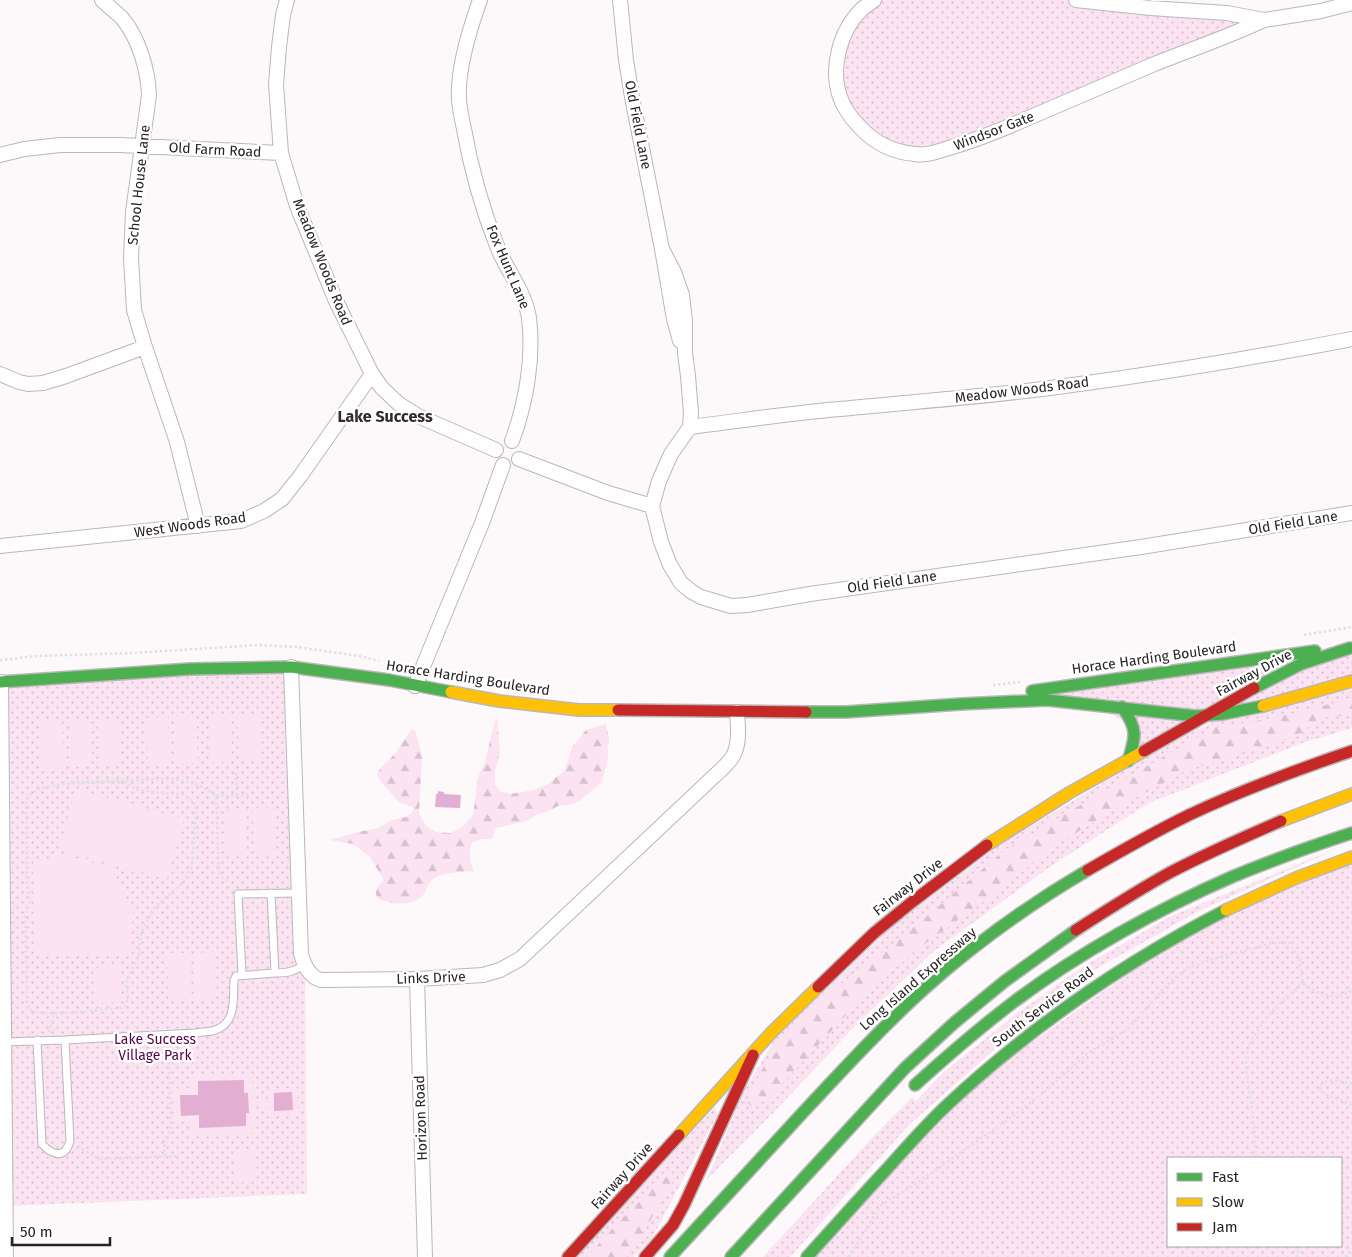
<svg xmlns="http://www.w3.org/2000/svg" width="1352" height="1257" viewBox="0 0 1352 1257" font-family="'Fira Sans',sans-serif">
<defs>
<pattern id="grass-dots" width="8" height="8" patternUnits="userSpaceOnUse" patternTransform="scale(1.25)"><rect width="8" height="8" fill="#fbe3f2"/><path d="M2 2h.1M6 6h.1" fill="none" stroke="#d7c2cf" stroke-width="1.8" stroke-linecap="round"/></pattern>
<pattern id="forest-firs" width="22" height="20" patternUnits="userSpaceOnUse" patternTransform="scale(1.25)"><rect width="22" height="20" fill="#fbe3f2"/><path d="M5 1l3.5 6h-7zM16 11l3.5 6h-7z" fill="#d7c2cf"/></pattern>
</defs>
<rect width="100%" height="100%" fill="#fdf9fb"/>
<path fill="url(#grass-dots)" fill-rule="evenodd" d="M874 0H1076L1264 20 930 154 882 145 840 97 844 36Z
M1352 647V681L1239 711 1128 761 1133 724 1047 688Z
M291 667 305 965 307 1194 6 1206 1 681Z
M1352 689V728L1305 742 1149 803 1051 866 934 951 859 1022 772 1114 707 1179 744 1091 775 1039 891 927 997 847 1127 768 1206 724Z
M1341 847 1199 911 1096 969 1011 1035 909 1125 790 1257H763L871 1139 912 1097 916 1101 944 1072 1016 1014 1084 966 1171 916Z
M1352 861V1257H810L978 1081 1181 936ZM1168 1158H1341V1246H1168Z
M715 1107 717 1115 652 1238 634 1257H577Z"/>
<path fill="url(#forest-firs)" d="M1352 697V715L1320 718 1295 737 1214 763 1189 769 1119 807 1051 848 1000 890 929 941 874 985 768 1099 751 1106 747 1102 749 1094 773 1049 827 995 901 938 1005 850 1124 779 1214 728 1273 718 1330 704Z
M497 717 500 752 495 771V784L499 791 510 794 533 790 548 784 565 770 572 747 586 730 606 724 609 737 607 765 601 783 579 801 569 805 558 806 547 812 538 814 527 821 496 828 492 839H482L472 843C468 855 470 860 474 871 463 872 440 872 432 880 428 883 427 889 424 894 414 907 391 905 377 898 374 890 379 885 384 880L369 856 353 844 329 840 363 831 378 828 392 820 406 817 412 813 414 808 399 802 380 781 377 774C382 765 390 760 396 752 402 744 406 736 413 728L418 739 422 758 419 813 426 826 436 832 450 833 461 828 473 815 478 777 485 762 493 727Z
M671 1171 674 1176 673 1182C658 1209 643 1234 622 1257H587L613 1228 666 1174Z"/>
<path fill="#fbe3f2" d="M237 714H259L261 761H239Z
M231 715 232 762 211 763 209 716Z
M196 716 198 763H176L175 717Z
M168 717 169 764H148L146 718Z
M98 719H119L121 766H99Z
M69 720H91L92 766 71 767Z
M62 721 64 768 42 769 41 722Z
M76 789 184 819 167 879 59 850Z
M274 807 276 855H254L252 808Z
M246 808 247 856H225L224 809Z
M65 855 112 868 133 913 130 954 40 956 34 948 33 862Z
M215 952 216 1000H194L193 953Z
M167 953H189L190 1000 168 1001Z
M119 966 121 1002 95 1003 93 968Z
M252 1074 254 1099H268V1089L297 1088 298 1115 268 1116 267 1106H255L256 1133 190 1135V1122H174L172 1089 191 1088V1076Z
M233 1151H255L257 1182 235 1183Z"/>
<path fill="#e2aed2" d="M438 791 444 792V794L461 795 460 808 435 807 436 794H438Z
M244 1080V1093H248L249 1113H246V1126L199 1128V1115L181 1116 180 1095H198V1081Z
M292 1092 293 1110 274 1111V1093Z"/>
<g fill="none" stroke-linecap="round" stroke-linejoin="round">
<defs>
<path id="lane" d="M275 973C287 973 295 972 304 964
M242 975 238 894 299 893
M65 1040 195 1033C201 1032 207 1032 212 1031 237 1025 233 1000 234 980L236 976 275 973 271 893
M4 1042 65 1040 70 1141C65 1159 53 1156 42 1144L37 1040"/>
<path id="street" d="M102 0C108 6 116 12 122 18 139 38 148 70 149 95L133 212 131 258 134 310 145 347 177 442 198 526
M287 0 283 15 279 47 276 85 281 153 297 206 336 301 372 374 382 388 399 404 418 416 496 450
M480 0C470 28 457 70 459 100 460 110 462 120 464 129 471 169 482 208 497 246 506 270 525 291 529 318 534 358 526 403 512 441
M620 0 626 60 632 97 662 249 674 319 680 341
M874 0C870 3 866 6 862 9 840 30 830 68 840 97 844 108 851 118 859 126 874 143 892 152 915 154 928 156 939 151 952 147 977 140 1001 130 1026 119 1068 101 1110 83 1152 65 1189 50 1228 37 1264 20L1227 13 1150 8 1076 0
M1264 20 1321 11 1352 3
M0 155 24 149 60 145H120L281 153
M662 249 674 272 682 295 685 321V353L688 376 691 413 690 427 671 454 659 481 652 506 661 542 670 565 681 583 692 592 701 597 731 606 747 605 810 594 1141 547 1352 513
M0 374 19 382 28 384 43 383 66 376 145 347
M690 427C740 421 790 413 840 409 910 402 981 397 1050 388 1151 375 1252 358 1352 339
M519 459 608 493 652 506
M0 546 231 522 241 521 264 511 282 499 301 475 372 374
M291 667 301 954C304 965 309 977 321 980L417 979 483 975 500 970 520 959 708 782C716 774 727 766 733 756 740 744 738 726 737 712
M1 682 6 1257
M415 686 482 523 503 465
M417 979 425 1257"/>
<path id="fast" d="M0 682 190 669 291 667 389 680 451 692
M1254 688 1301 664 1350 648
M1032 691 1315 651
M1122 707C1138 729 1136 736 1128 761
M806 712H846L961 704 1047 700 1196 716 1223 714 1263 706
M915 1085C946 1057 977 1030 1011 1004 1077 954 1158 909 1234 876 1273 860 1312 846 1352 833
M670 1257C712 1211 754 1166 796 1120 837 1076 878 1031 923 990 973 945 1030 904 1088 870
M731 1257 905 1068 954 1023 1005 981 1076 930
M807 1257C833 1228 859 1199 886 1170 905 1149 924 1127 945 1107 1029 1028 1123 963 1226 910"/>
<path id="slow" d="M451 692 499 701 579 710H618
M1263 706 1352 681
M1281 821 1352 794
M987 845 1069 793 1144 751
M1226 910 1296 878 1352 857
M679 1135 771 1033 818 987"/>
<path id="jam" d="M618 710 806 712
M1144 751 1254 688
M1088 870C1121 851 1154 832 1189 815 1242 790 1296 770 1352 751
M1076 930C1107 910 1138 890 1171 872 1207 853 1244 837 1281 821
M818 987 874 933 912 902 987 845
M568 1257 679 1135
M645 1257 673 1225 684 1205 753 1055"/>
</defs>
<use href="#lane" stroke="#bab7b9" stroke-width="9"/>
<use href="#street" stroke="#bab7b9" stroke-width="16"/>
<use href="#fast" stroke="#bab7b9" stroke-width="14"/>
<use href="#slow" stroke="#bab7b9" stroke-width="14"/>
<use href="#jam" stroke="#bab7b9" stroke-width="14"/>
<path stroke="#e0e0e0" stroke-width="2.5" stroke-dasharray="2.5 2.5" stroke-linecap="butt" d="M1304 635 1352 627
M0 660 37 656 132 653 259 645 297 647 359 656 379 661
M993 685 1020 682
M236 773 237 796
M124 782 131 785 136 790 183 795 193 801 196 810 192 866 183 883 154 908 141 933 139 954 126 983 128 997 126 1005 121 1008C105 1009 42 1018 31 1010 29 1008 28 1006 27 1004L25 916 30 901 27 887 26 802C27 799 29 795 32 793 48 781 103 783 124 782Z
M69 785V782L170 779C189 781 202 784 216 796L219 870 223 878 228 881
M216 796 250 795
M49 1032 55 1013
M1352 1084C1342 1082 1321 1075 1320 1090 1325 1096 1344 1101 1352 1105
M78 1146 98 1159 178 1156
M165 1157 164 1140 171 1130 168 1043
M1256 1158C1256 1141 1254 1125 1252 1108 1249 1088 1242 1064 1250 1044 1261 1019 1283 1001 1303 983
M849 1257 881 1205 917 1183 1013 1116 1047 1090 1089 1052 1122 1033 1137 1019 1174 978 1188 968 1204 962 1235 953 1273 943H1290L1299 958 1303 983 1320 994 1339 997 1352 990
M1296 1257 1298 1255 1300 1246
M1345 1257 1352 1250"/>
<use href="#lane" stroke="#fffefe" stroke-width="7"/>
<use href="#street" stroke="#fffefe" stroke-width="14"/>
<use href="#fast" stroke="#4caf50" stroke-width="11"/>
<use href="#slow" stroke="#ffc107" stroke-width="11"/>
<use href="#jam" stroke="#c62828" stroke-width="11"/>
</g>
<g text-anchor="middle" dominant-baseline="central" stroke-width="5" stroke-linejoin="round" paint-order="stroke">
<g font-size="14" fill="#272325" stroke="#fff">
<text transform="translate(638 125) rotate(79)">Old Field Lane</text>
<text transform="translate(994 131) rotate(-21)">Windsor Gate</text>
<text transform="translate(215 150) rotate(3)">Old Farm Road</text>
<text transform="translate(139 185) rotate(-84)">School House Lane</text>
<text transform="translate(322 262) rotate(68)">Meadow Woods Road</text>
<text transform="translate(508 267) rotate(67)">Fox Hunt Lane</text>
<text transform="translate(1022 390) rotate(-7)">Meadow Woods Road</text>
<text transform="translate(1293 523) rotate(-9)">Old Field Lane</text>
<text transform="translate(190 525) rotate(-8)">West Woods Road</text>
<text transform="translate(892 582) rotate(-8)">Old Field Lane</text>
<text transform="translate(1154 658) rotate(-8)">Horace Harding Boulevard</text>
<text transform="translate(1254 673) rotate(-28)">Fairway Drive</text>
<text transform="translate(468 678) rotate(9)">Horace Harding Boulevard</text>
<text transform="translate(908 887) rotate(-38)">Fairway Drive</text>
<text transform="translate(431 978) rotate(-2)">Links Drive</text>
<text transform="translate(918 979) rotate(-41)">Long Island Expressway</text>
<text transform="translate(1043 1007) rotate(-37)">South Service Road</text>
<text transform="translate(421 1118) rotate(-92)">Horizon Road</text>
<text transform="translate(622 1176) rotate(-48)">Fairway Drive</text>
</g>
<g font-size="14" fill="#580046" stroke="#fff">
<text x="155" y="1039">Lake Success<tspan x="155" dy="16">Village Park</tspan></text>
</g>
<g font-size="16" font-weight="bold" fill="#322a2f" stroke="#fff">
<text x="385" y="416">Lake Success</text>
</g>
</g>
<rect x="1167" y="1157" width="175" height="90" fill="#ffffff" stroke="#a9a7a8"/>
<rect x="1177" y="1173" width="25" height="8" fill="#4caf50" stroke="#a9a7a8"/>
<text x="1212" y="1182" font-size="15" fill="#272325">Fast</text>
<rect x="1177" y="1198" width="25" height="8" fill="#ffc107" stroke="#a9a7a8"/>
<text x="1212" y="1207" font-size="15" fill="#272325">Slow</text>
<rect x="1177" y="1223" width="25" height="8" fill="#c62828" stroke="#a9a7a8"/>
<text x="1212" y="1232" font-size="15" fill="#272325">Jam</text>
<path d="M12 1237v8h98v-8" fill="none" stroke="#272325" stroke-width="2.5"/>
<text x="20" y="1237" font-size="15" fill="#272325" stroke="#ffffff" stroke-width="4" paint-order="stroke">50 m</text>
</svg>
